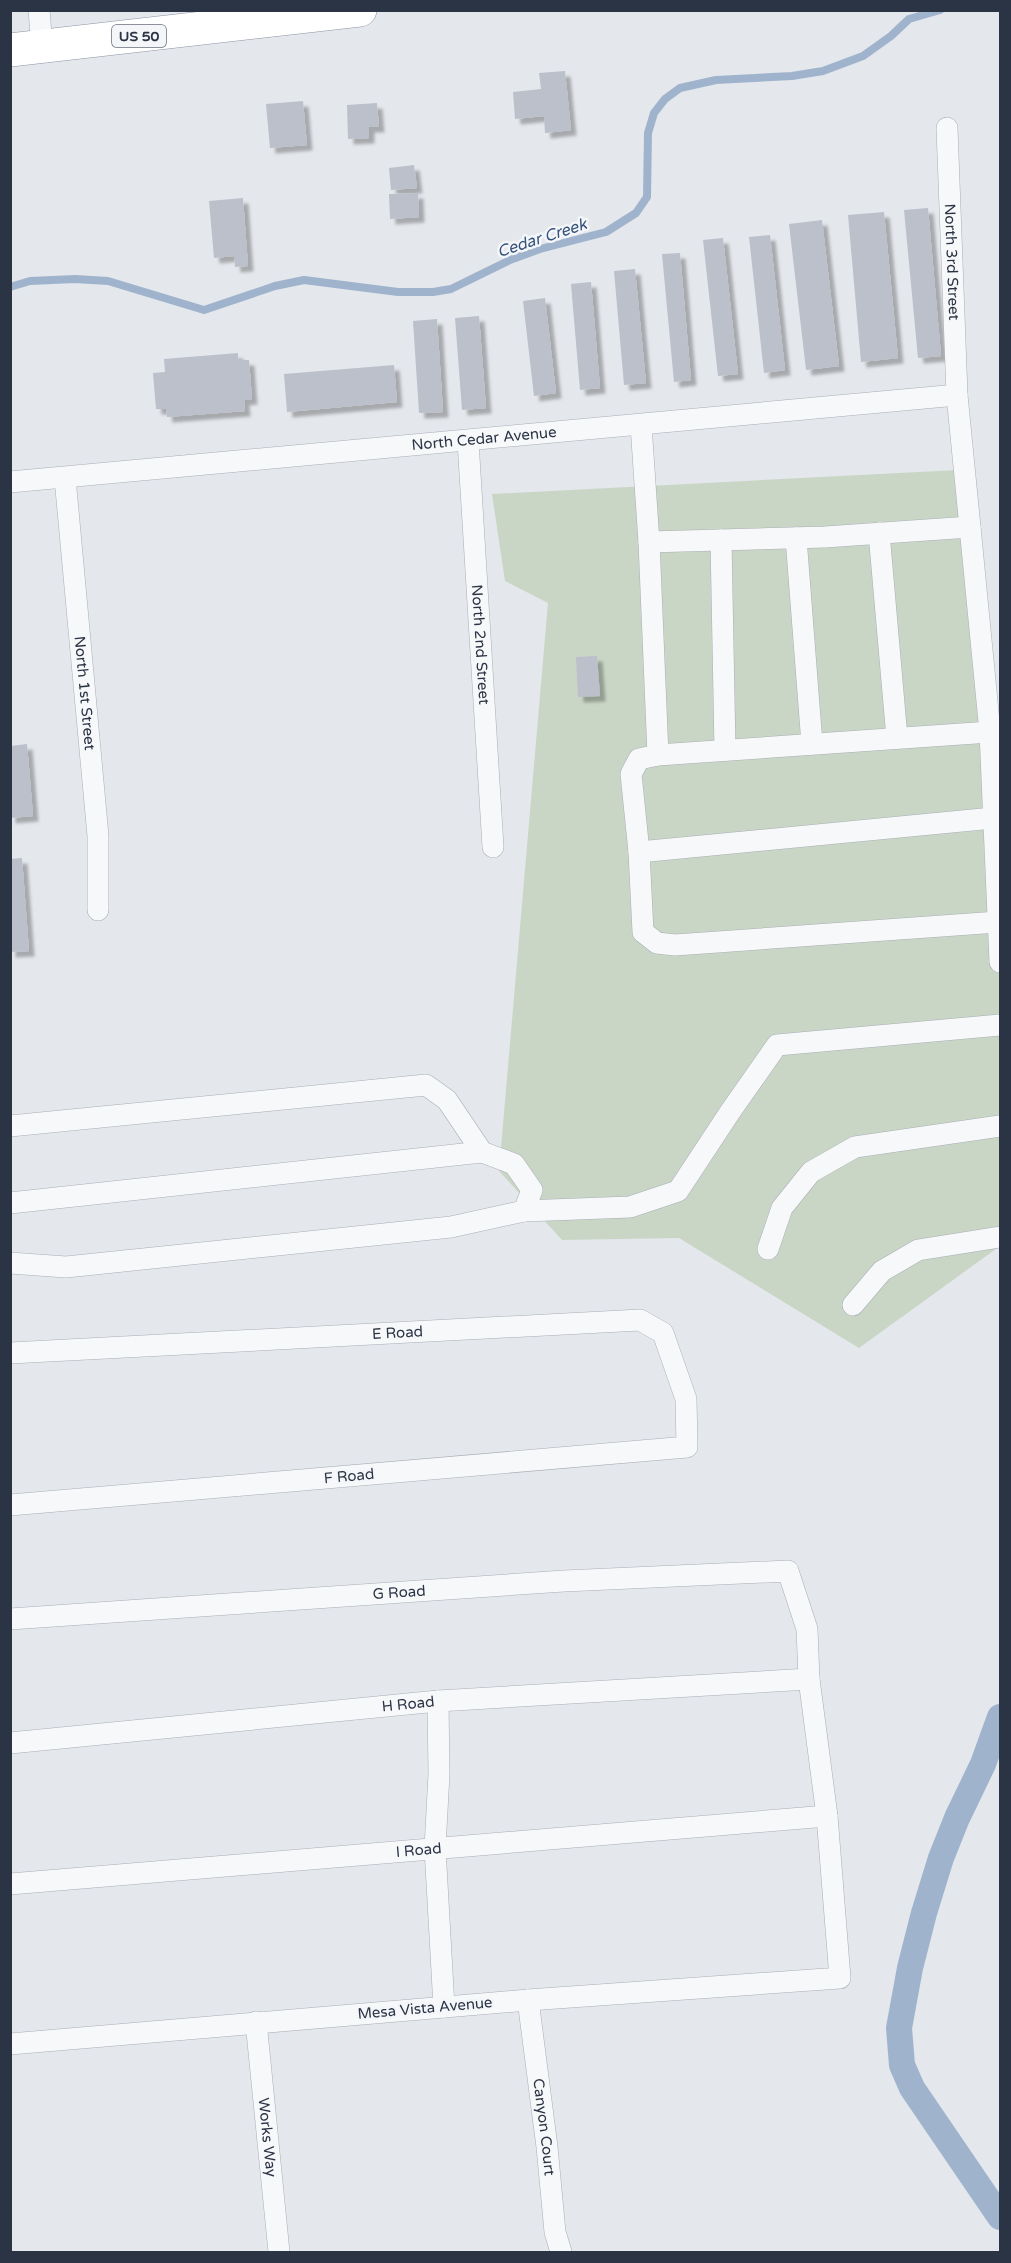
<svg xmlns="http://www.w3.org/2000/svg" width="1011" height="2263" viewBox="0 0 1011 2263" font-family="'Varela Round',sans-serif">
<defs>
<filter id="shadow"><feDropShadow dx="5.5" dy="5.5" stdDeviation="1.5" flood-color="#0004"/></filter>
</defs>
<rect width="100%" height="100%" fill="#e4e7ec"/>
<path fill="#c9d6c5" d="M958 470 1000 919V1246L859 1348 679 1238 562 1240 499 1171 548 603 505 581 492 494Z"/>
<g fill="none" stroke-linecap="round" stroke-linejoin="round">
<path stroke="#9fb4cc" stroke-width="8" d="M10 287 30 281 75 279 108 281 204 310 275 286 304 280 398 292H433L451 289 510 260 540 249 606 232 636 213 647 197 648 133 654 113 665 99 680 88 716 80 792 76 823 71 863 56 891 36 909 19 940 10"/>
<path stroke="#9fb4cc" stroke-width="26" d="M1000 1717 983 1764 957 1818 941 1858 924 1913 910 1968 899 2028 902 2065 912 2088 1000 2217"/>
</g>
<path fill="#bbc0ca" filter="url(#shadow)" d="M565 71 571 130 545 133 544 116 515 119 513 92 541 89 539 73Z
M303 101 307 145 270 148 266 104Z
M377 103 379 127H369V138L348 139 347 105Z
M414 165 417 188 391 190 389 168Z
M418 193 419 217 390 219 389 194Z
M243 198 248 266 235 267 234 256 214 258 209 201Z
M928 208 941 356 918 358 904 210Z
M884 212 898 358 861 362 848 215Z
M822 220 839 366 806 370 789 224Z
M770 235 785 370 764 373 749 237Z
M723 238 738 374 718 376 703 240Z
M680 253 691 380 674 382 662 254Z
M635 269 646 383 624 385 614 271Z
M591 282 600 388 580 390 571 284Z
M545 298 556 393 534 396 523 301Z
M479 316 486 408 462 410 455 318Z
M437 319 443 412 419 413 413 321Z
M238 353V360H249L252 399 244 400 245 411 167 417 166 409H156L153 373 165 372 164 359Z
M394 365 397 402 287 412 284 374Z
M597 656 600 696 578 697 576 657Z
M27 744 33 816 10 818V746Z
M22 858 29 951 10 952V859Z"/>
<g fill="none" stroke-linecap="round" stroke-linejoin="round">
<defs>
<g id="street">
<path d="M39 10 42 47"/>
<path id="s1" d="M947 128 957 395 970 527"/>
<path d="M641 425 649 542"/>
<path id="s2" d="M468 441 493 847"/>
<path id="s3" d="M65 478 98 836V910"/>
<path id="s4" d="M10 482 957 395"/>
<path d="M879 533 897 738"/>
<path d="M796 538 812 744"/>
<path d="M721 540 725 750"/>
<path d="M658 755 649 542 825 537 970 527 990 732"/>
<path d="M639 852 993 818"/>
<path d="M998 922 675 945 657 943 643 932 639 852 631 774 639 759 658 755 990 732 1000 962"/>
<path d="M10 1126 426 1085 447 1100 482 1152 514 1164 532 1190 524 1211 451 1227 66 1267 10 1263"/>
<path d="M10 1203 482 1152"/>
<path d="M524 1211 630 1207 678 1191 730 1112 777 1045 1000 1025"/>
<path d="M768 1249 782 1208 811 1172 855 1147 1000 1126"/>
<path d="M853 1305 882 1271 918 1250 1000 1237"/>
<path id="s5" d="M10 1353 640 1320 663 1333 686 1399 687 1447 10 1505"/>
<path id="s6" d="M10 1619 564 1581 788 1571 807 1629 809 1679 827 1816 840 1978 528 2000 10 2044"/>
<path d="M438 1701 439 1774 435 1848 444 2007"/>
<path id="s7" d="M10 1743 438 1701 809 1679"/>
<path id="s8" d="M10 1884 827 1816"/>
<path id="s9" d="M528 2000 547 2147 555 2232 561 2252"/>
<path id="s10" d="M256 2022 279 2252"/>
</g>
<path id="highway" d="M10 50 360 10"/>
</defs>
<use href="#street" stroke="#a9aeb7" stroke-width="22"/>
<use href="#highway" stroke="#8b94a3" stroke-width="34"/>
<use href="#street" stroke="#f7f8fa" stroke-width="21"/>
<use href="#highway" stroke="#fff" stroke-width="33"/>
</g>
<g text-anchor="middle" dominant-baseline="central" stroke-width="5" stroke-linejoin="round" paint-order="stroke">
<rect fill="#f4f6f9" stroke="#676e7b" stroke-width="1.5" x="112" y="25" width="54" height="22" rx="4.5"/>
<g font-size="14" font-weight="bold" fill="#2b3445">
<text x="139" y="36">US 50</text>
</g>
<g font-size="15" fill="#2b3445" stroke="#f4f6f9">
<text stroke="none"><textPath href="#s1" startOffset="134">North 3rd Street</textPath></text>
<text stroke="none"><textPath href="#s4" startOffset="476">North Cedar Avenue</textPath></text>
<text stroke="none"><textPath href="#s2" startOffset="204">North 2nd Street</textPath></text>
<text stroke="none"><textPath href="#s3" startOffset="216">North 1st Street</textPath></text>
<text stroke="none"><textPath href="#s5" startOffset="388">E Road</textPath></text>
<text transform="translate(349 1476) rotate(-5)">F Road</text>
<text stroke="none"><textPath href="#s6" startOffset="390">G Road</textPath></text>
<text stroke="none"><textPath href="#s7" startOffset="400">H Road</textPath></text>
<text stroke="none"><textPath href="#s8" startOffset="410">I Road</textPath></text>
<text transform="translate(425 2008) rotate(-5)">Mesa Vista Avenue</text>
<text stroke="none"><textPath href="#s9" startOffset="128">Canyon Court</textPath></text>
<text stroke="none"><textPath href="#s10" startOffset="116">Works Way</textPath></text>
</g>
<g font-size="16" font-style="italic" fill="#34527a" stroke="#f4f6f9">
<text transform="translate(542 238) rotate(-18)">Cedar Creek</text>
</g>
</g>
<rect width="1011" height="2263" fill="none" stroke="#2b3445" stroke-width="24"/>
</svg>
